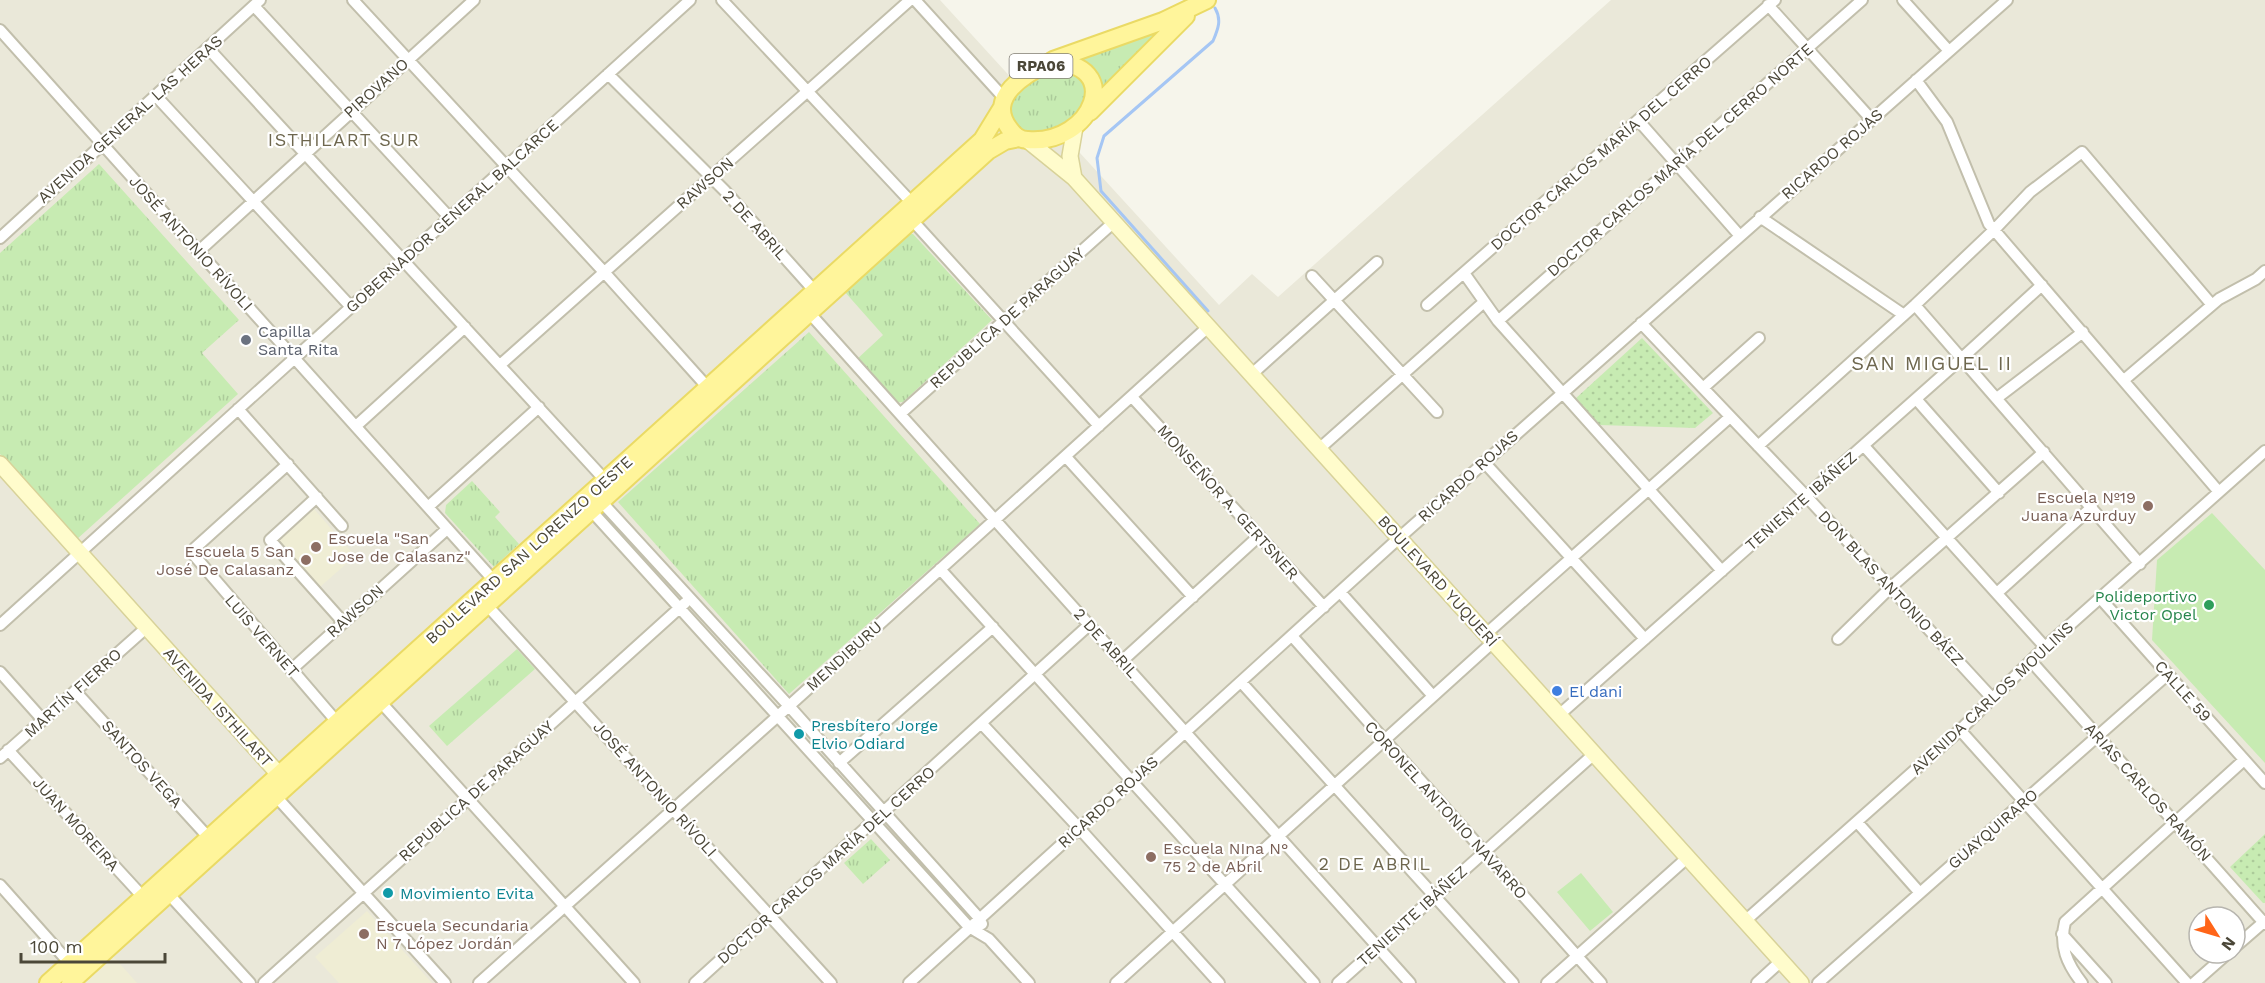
<svg xmlns="http://www.w3.org/2000/svg" width="2265" height="983" viewBox="0 0 2265 983" font-family="'Work Sans',sans-serif">
<defs>
<pattern id="grass-tufts" width="24" height="20" patternUnits="userSpaceOnUse" patternTransform="scale(1.5)"><rect width="24" height="20" fill="#c7ebb2"/><path d="M3 7l-1-3M5 7V3M7 7l1-3M15 17l-1-3M17 17v-4M19 17l1-3" fill="none" stroke="#accb9a"/></pattern>
<pattern id="park-dots" width="8" height="8" patternUnits="userSpaceOnUse" patternTransform="scale(1.5)"><rect width="8" height="8" fill="#c7ebb2"/><path d="M2 2h.1M6 6h.1" fill="none" stroke="#accb9a" stroke-width="1.8" stroke-linecap="round"/></pattern>
</defs>
<rect width="100%" height="100%" fill="#f6f5eb"/>
<path fill="#eae8d9" fill-rule="evenodd" d="M0 0H940L1219 305 1252 274 1278 297 1611 0H2265V983H0ZM2199 917H2235V953H2199Z"/>
<path fill="#efedd4" d="M314 509 355 556 320 587 279 541Z
M367 911 432 983H339L315 957Z
M112 955 137 983H81Z"/>
<path fill="url(#grass-tufts)" d="M1158 28 1161 34 1102 95 1076 59Z
M1049 68 1079 74 1090 90 1086 110 1056 130 1033 135 1018 128 1009 115V95Z
M99 164 239 320 202 353 238 394 76 540 0 454V253Z
M909 234H913L992 320 903 402 893 403 856 360 883 335 844 291Z
M809 332 980 524 789 694 618 502Z
M472 481 500 512 495 517 519 544 494 567 445 513 446 505Z
M517 649 535 669 447 746 429 726Z
M871 839 890 860 863 884 844 863Z"/>
<path fill="url(#park-dots)" d="M1642 338 1713 413 1695 428 1599 425 1575 399Z
M2265 834V903H2263L2230 867Z"/>
<path fill="#c7ebb2" d="M2212 513 2265 570V763L2152 640 2157 560Z
M1581 873 1613 912 1590 931 1557 892Z"/>
<g fill="none" stroke-linecap="round" stroke-linejoin="round">
<path stroke="#a5c6f4" stroke-width="3" d="M1208 311 1101 191 1097 158 1104 136 1213 41C1218 29 1222 20 1215 8"/>
<defs>
<path id="street" d="M353 0 604 272 710 390
M722 0 912 203
M915 0 1004 98
M1903 0 1949 51
M1768 5 1871 119
M254 6 449 217
M0 30 497 584
M208 48 605 480
M608 74 725 191 819 296
M1916 80 1947 122 1989 224 2219 492
M156 96 351 307
M1638 120 1740 236
M1760 217 1904 315
M912 220 1099 426
M0 238 260 0
M199 251 474 0
M1464 273 1498 321 1722 571
M1312 276 1437 412
M1427 305 1775 0
M1915 305 2140 564
M805 308 1410 983
M1498 321 1862 0
M1641 323 1806 496 1992 698
M500 365 910 0
M1252 374 1377 262
M2124 380 2219 299 2256 279 2265 271
M1703 388 1759 338
M1132 397 1324 607
M1997 398 2083 332
M1916 399 1999 493
M238 409 342 526
M900 414 1114 222
M356 426 465 327
M1758 446 1915 305 1994 230 2030 192 2082 152 2212 305
M1864 446 2045 647
M1319 449 1484 302
M1066 457 1193 597
M1484 462 1645 639
M288 464 195 548 193 554 337 722
M317 497 270 540 343 622
M597 497 789 706 979 918 982 924
M587 506 969 927 989 939 1029 983
M428 507 539 407
M940 569 1314 983
M1340 592 1433 696
M1997 593 2092 507
M2101 599 2265 783
M484 602 831 983
M0 625 690 0
M1486 634 1730 417
M1292 636 1601 983
M1838 639 1890 588 2044 452
M1122 661 1259 536
M2031 661 2265 924
M291 670 447 529
M0 672 42 719
M1241 682 1513 983
M75 691 209 838
M377 698 634 983
M1559 715 1962 358 2042 285
M982 724 1079 828 1219 983
M1960 730 2187 983
M8 750 143 897
M0 758 146 628
M839 763 993 627
M278 795 281 802 445 983
M1857 822 1920 893
M0 885 73 967
M165 890 250 983
M1745 921 1960 730 2045 647 2265 451
M2062 934 2106 983
M2235 947 2265 921
M264 983 685 603
M479 983 789 706 1208 327
M695 983 1089 625
M909 983 1399 538 2007 0
M1116 983 1493 642
M1338 983 1594 754
M1547 983 1687 858
M1757 983 1781 961
M1818 983 2168 674
M2082 983C2067 964 2059 946 2065 922L2244 760
M2194 983 2228 953"/>
<path id="secondary" d="M1027 140 1074 178 1801 983
M1074 178 1070 156 1075 127
M0 464 275 770 277 787"/>
<path id="primary" d="M1053 60 1163 21 1207 0
M1050 62C1126 62 1093 145 1028 140 1019 140 1014 135 1009 128 986 97 1025 74 1050 62Z
M1090 112 1186 16
M48 983 982 140 1001 109
M70 983 988 151 1005 141 1019 138"/>
</defs>
<use href="#street" stroke="#c2bfac" stroke-width="14"/>
<use href="#secondary" stroke="#d8d299" stroke-width="18"/>
<use href="#primary" stroke="#eada65" stroke-width="20"/>
<use href="#street" stroke="#fff" stroke-width="10"/>
<use href="#secondary" stroke="#fffccc" stroke-width="15"/>
<use href="#primary" stroke="#fff59b" stroke-width="16"/>
</g>
<circle fill="#6b7280" stroke="#fff" stroke-width="2" cx="246" cy="340" r="6"/>
<g fill="#8d6e63" stroke="#fff" stroke-width="2">
<circle cx="2148" cy="506" r="6"/>
<circle cx="316" cy="547" r="6"/>
<circle cx="306" cy="560" r="6"/>
<circle cx="1151" cy="857" r="6"/>
<circle cx="364" cy="934" r="6"/>
</g>
<circle fill="#2e9e5b" stroke="#fff" stroke-width="2" cx="2209" cy="605" r="6"/>
<circle fill="#3f7fe0" stroke="#fff" stroke-width="2" cx="1557" cy="691" r="6"/>
<g fill="#0f9aa8" stroke="#fff" stroke-width="2">
<circle cx="799" cy="734" r="6"/>
<circle cx="388" cy="893" r="6"/>
</g>
<g text-anchor="middle" dominant-baseline="central" stroke-width="4.5" stroke-linejoin="round" paint-order="stroke">
<rect fill="#fff" stroke="#817e74" stroke-width="1.5" x="1009.5" y="54" width="63" height="24" rx="4.5"/>
<g font-size="15" font-weight="bold" fill="#4b4738">
<text x="1041" y="66">RPA06</text>
</g>
<g font-size="16" fill="#4b4738" stroke="#fff">
<text transform="translate(376 88) rotate(-42)">PIROVANO</text>
<text transform="translate(130 119) rotate(-42)">AVENIDA GENERAL LAS HERAS</text>
<text transform="translate(1601 153) rotate(-41)">DOCTOR CARLOS MARÍA DEL CERRO</text>
<text transform="translate(1832 154) rotate(-41)">RICARDO ROJAS</text>
<text transform="translate(1680 160) rotate(-41)">DOCTOR CARLOS MARÍA DEL CERRO NORTE</text>
<text transform="translate(705 183) rotate(-41)">RAWSON</text>
<text transform="translate(452 216) rotate(-42)">GOBERNADOR GENERAL BALCARCE</text>
<text transform="translate(755 225) rotate(48)">2 DE ABRIL</text>
<text transform="translate(191 243) rotate(48)">JOSÉ ANTONIO RÍVOLI</text>
<text transform="translate(1007 318) rotate(-42)">REPUBLICA DE PARAGUAY</text>
<text transform="translate(1468 476) rotate(-42)">RICARDO ROJAS</text>
<text transform="translate(1801 501) rotate(-41)">TENIENTE IBÁÑEZ</text>
<text transform="translate(1228 502) rotate(48)">MONSEÑOR A. GERTSNER</text>
<text transform="translate(529 550) rotate(-42)">BOULEVARD SAN LORENZO OESTE</text>
<text transform="translate(1438 581) rotate(48)">BOULEVARD YUQUERÍ</text>
<text transform="translate(1891 588) rotate(47)">DON BLAS ANTONIO BÁEZ</text>
<text transform="translate(355 611) rotate(-42)">RAWSON</text>
<text transform="translate(262 636) rotate(49)">LUIS VERNET</text>
<text transform="translate(1106 643) rotate(48)">2 DE ABRIL</text>
<text transform="translate(844 656) rotate(-42)">MENDIBURU</text>
<text transform="translate(2183 691) rotate(48)">CALLE 59</text>
<text transform="translate(73 693) rotate(-42)">MARTÍN FIERRO</text>
<text transform="translate(1992 698) rotate(-43)">AVENIDA CARLOS MOULINS</text>
<text transform="translate(218 707) rotate(48)">AVENIDA ISTHILART</text>
<text transform="translate(142 764) rotate(48)">SANTOS VEGA</text>
<text transform="translate(655 789) rotate(48)">JOSÉ ANTONIO RÍVOLI</text>
<text transform="translate(476 791) rotate(-42)">REPUBLICA DE PARAGUAY</text>
<text transform="translate(2148 792) rotate(48)">ARIAS CARLOS RAMÓN</text>
<text transform="translate(1108 802) rotate(-42)">RICARDO ROJAS</text>
<text transform="translate(1446 810) rotate(48)">CORONEL ANTONIO NAVARRO</text>
<text transform="translate(76 824) rotate(48)">JUAN MOREIRA</text>
<text transform="translate(1993 829) rotate(-41)">GUAYQUIRARO</text>
<text transform="translate(826 865) rotate(-42)">DOCTOR CARLOS MARÍA DEL CERRO</text>
<text transform="translate(1412 916) rotate(-42)">TENIENTE IBÁÑEZ</text>
</g>
<g font-size="16" fill="#5b616d" stroke="#fff" text-anchor="start">
<text x="258" y="331">Capilla<tspan x="258" dy="18">Santa Rita</tspan></text>
</g>
<g font-size="16" fill="#785e54" stroke="#fff" text-anchor="start">
<text x="2136" y="497" text-anchor="end">Escuela Nº19<tspan x="2136" dy="18">Juana Azurduy</tspan></text>
<text x="328" y="538">Escuela "San<tspan x="328" dy="18">Jose de Calasanz"</tspan></text>
<text x="294" y="551" text-anchor="end">Escuela 5 San<tspan x="294" dy="18">José De Calasanz</tspan></text>
<text x="1163" y="848">Escuela NIna N°<tspan x="1163" dy="18">75 2 de Abril</tspan></text>
<text x="376" y="925">Escuela Secundaria<tspan x="376" dy="18">N 7 López Jordán</tspan></text>
</g>
<g font-size="16" fill="#27864d" stroke="#fff" text-anchor="end">
<text x="2197" y="596">Polideportivo<tspan x="2197" dy="18">Victor Opel</tspan></text>
</g>
<g font-size="16" fill="#366cbe" stroke="#fff" text-anchor="start">
<text x="1569" y="691">El dani</text>
</g>
<g font-size="16" fill="#0d838f" stroke="#fff" text-anchor="start">
<text x="811" y="725">Presbítero Jorge<tspan x="811" dy="18">Elvio Odiard</tspan></text>
<text x="400" y="893">Movimiento Evita</text>
</g>
<g font-size="18" letter-spacing="1.5" fill="#6e674e" stroke="#fff">
<text x="344" y="139">ISTHILART SUR</text>
<text x="1375" y="863">2 DE ABRIL</text>
</g>
<g font-size="20" letter-spacing="1.5" fill="#6e674e" stroke="#fff">
<text x="1932" y="363">SAN MIGUEL II</text>
</g>
</g>
<g transform="translate(2217 935) rotate(127)"><circle r="28" fill="#ffffff" stroke="#b7b5af" stroke-width="1.5"/>
<path d="M0-4.5L10 22L0 15L-10 22Z" fill="#ff6519"/>
<text y="-9" font-size="16" font-weight="bold" text-anchor="middle" fill="#4b4738">N</text>
</g>
<path d="M21 953v9h144v-9" fill="none" stroke="#4b4738" stroke-width="3"/>
<text x="30" y="953" font-size="18" fill="#4b4738" stroke="#ffffff" stroke-width="4.5" paint-order="stroke">100 m</text>
</svg>
